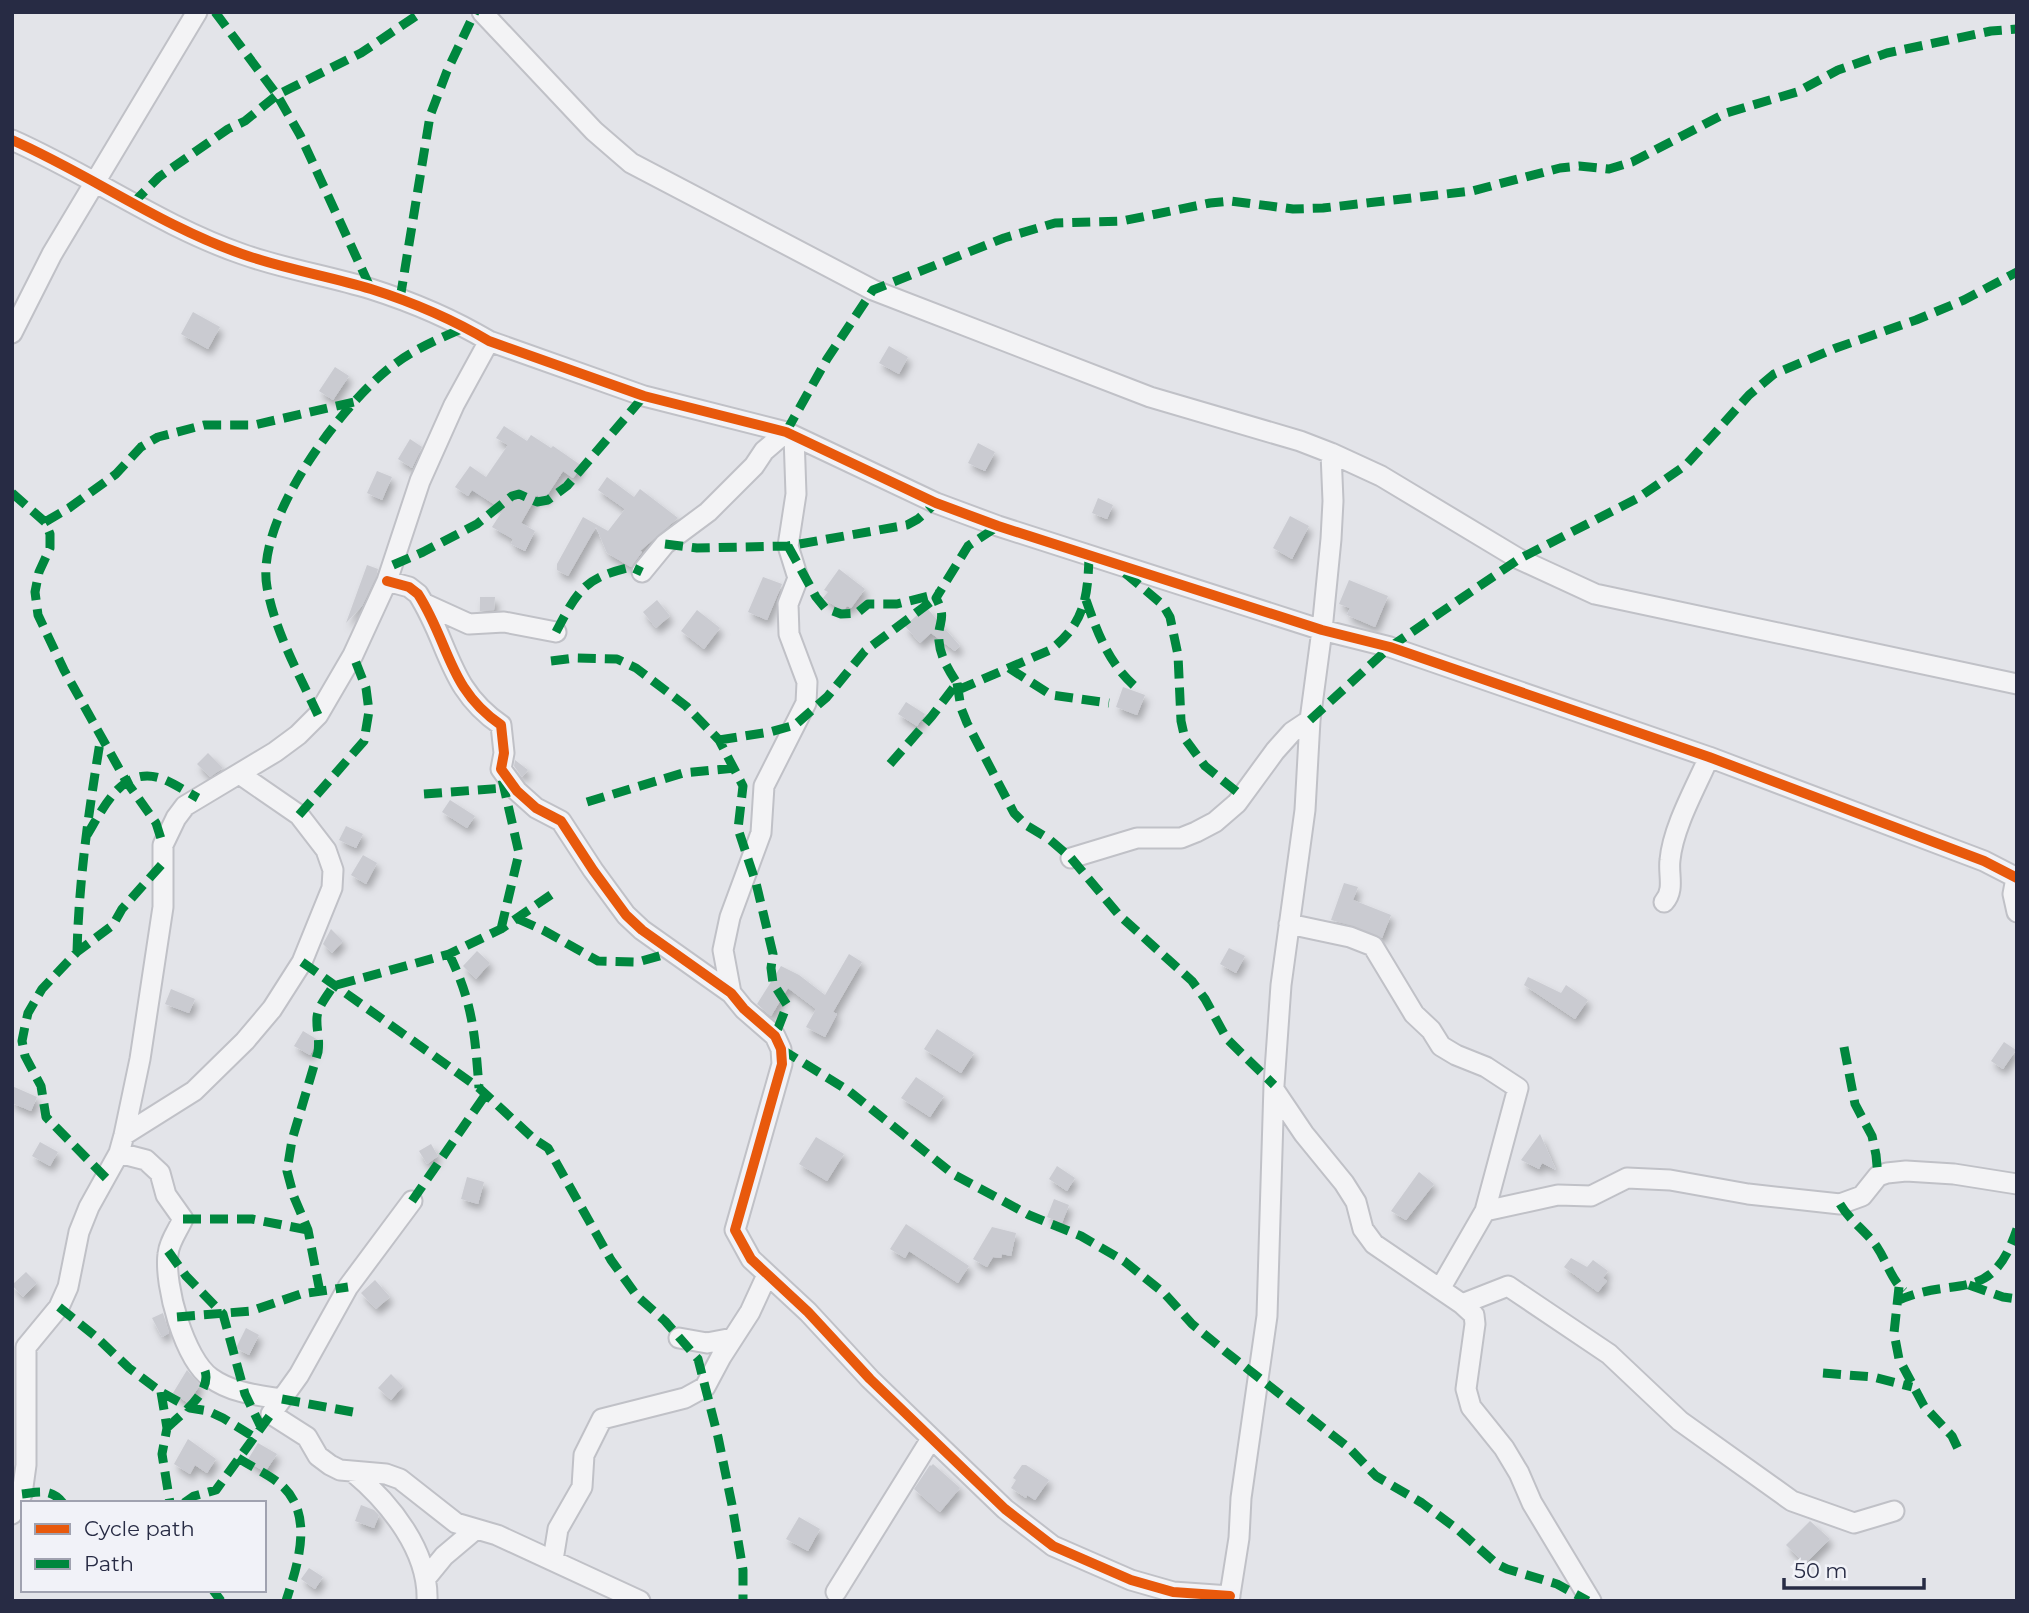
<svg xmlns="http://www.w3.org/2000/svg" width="2029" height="1613" viewBox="0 0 2029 1613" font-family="Montserrat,sans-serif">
<defs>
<filter id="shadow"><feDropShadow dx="3.5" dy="6" stdDeviation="3.5" flood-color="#0004"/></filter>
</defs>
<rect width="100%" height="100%" fill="#e3e4e9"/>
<path fill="#cacbd1" filter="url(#shadow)" d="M193 312 220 327 208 349 181 334Z
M889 346 908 357 899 374 879 363Z
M335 367 349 376 333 400 319 391Z
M504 426 527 441 531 435 551 448 553 446 582 466 573 478 563 471 544 500 537 495 521 523 535 531 525 551 511 544 513 539 492 527 503 510 472 490 468 496 455 487 470 466 486 477 508 445 496 438Z
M410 439 422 447 412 468 398 459Z
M978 443 995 452 985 471 968 463Z
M377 471 392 477 382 500 367 493Z
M607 477 634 497 640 489 678 518 640 551 642 552 631 567 607 553 596 527 568 576 557 570V564L583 517 608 531 625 509 598 490Z
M1098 498 1113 505 1107 519 1092 513Z
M1290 516 1309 526 1292 559 1273 548Z
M367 565 378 569 376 577 362 606 346 623Z
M839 569 865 589 851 608 847 606 843 611 823 598 828 592 824 590Z
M763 577 782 584 767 620 748 612Z
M1349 580 1388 596 1375 627 1347 615 1350 608 1339 604Z
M480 597H495L494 610 480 611Z
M657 600 670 616 656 628 643 612Z
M926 607 960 646 955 651 931 633 920 643 905 626Z
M697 610 720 628 704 649 681 631Z
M1123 687 1145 695 1137 715 1116 707Z
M906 702 925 714 917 726 898 714Z
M208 753 223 768 210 777 197 764Z
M515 760 528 770 522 777 514 766Z
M450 800 475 816 467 828 442 812Z
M346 826 363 834 356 848 339 840Z
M363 855 377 863 366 884 351 875Z
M1344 883 1358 887 1353 900 1391 915 1382 938 1354 926 1331 920Z
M331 929 343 941 332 953 323 944Z
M1229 948 1245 956 1236 973 1220 964Z
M477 951 490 963 476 979 463 966Z
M849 954 862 962 833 1012 837 1014 825 1037 806 1027 816 1009 788 988 771 1016 757 1004 781 966 799 975 825 995Z
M1528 977 1561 993 1566 985 1588 1000 1575 1019 1524 985Z
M171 989 195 999 189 1013 165 1004Z
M937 1029 974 1053 961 1073 924 1049Z
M303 1031 318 1040 310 1055 294 1046Z
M2004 1042 2016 1050 2003 1069 1991 1061Z
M916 1077 944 1096 930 1117 901 1098Z
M12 1086 37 1097 31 1111 12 1103Z
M1540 1134 1556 1170 1542 1163 1539 1169 1521 1160Z
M816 1137 844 1154 827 1181 799 1164Z
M40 1142 58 1152 50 1166 32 1156Z
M431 1144 438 1156 427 1164 419 1151Z
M1057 1166 1075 1178 1067 1191 1049 1179Z
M1419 1172 1434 1184 1406 1220 1391 1211Z
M467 1177 484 1182 478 1204 461 1199Z
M1054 1199 1069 1205 1062 1223 1047 1217Z
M906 1224 969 1266 958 1283 909 1251 905 1258 890 1249Z
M992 1227 1016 1233 1011 1256 1002 1254 1001 1258 993 1257 987 1267 973 1259Z
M1571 1258 1587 1267 1593 1260 1608 1271 1603 1278 1607 1281 1598 1292 1564 1267Z
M26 1272 37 1283 23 1297 12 1285Z
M375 1280 390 1297 376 1309 361 1293Z
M163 1313 169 1333 162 1337 152 1318Z
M246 1328 259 1335 249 1355 236 1348Z
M187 1370 200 1385 188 1403 173 1393Z
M391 1374 403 1386 391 1400 378 1388Z
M188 1439 216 1459 207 1473 195 1465 190 1474 174 1464Z
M258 1443 277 1454 265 1472 247 1461Z
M933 1464 960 1488 940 1512 914 1489 930 1465 931 1466Z
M1022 1465H1026L1049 1480 1035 1500 1027 1495 1026 1498 1011 1488 1016 1480 1013 1478Z
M361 1505 374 1510 379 1515 374 1528 355 1521Z
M799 1517 820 1529 808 1551 786 1539Z
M1810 1521 1830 1539 1805 1564 1786 1545Z
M309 1568 323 1577 315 1589 301 1579Z"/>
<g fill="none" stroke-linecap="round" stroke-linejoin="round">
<defs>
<path id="minor" d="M482 12 594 131 631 163 873 290 1150 397 1300 441 1331 453 1381 476 1519 559 1595 594 2017 684
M12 140C91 175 161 226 242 254 284 269 329 276 371 289 412 302 452 319 489 341L644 396 786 432 936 503 998 526 1322 630 1390 647 1709 757 1984 861 2017 878
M12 333 52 254 197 12
M642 572 665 544 708 512 754 466 764 451 786 432
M387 581 409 587 418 594C450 644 448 689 501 725L504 753 501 769 517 791 536 808 561 821 593 870 626 915 642 930 731 993 744 1009 775 1036 781 1049 782 1064 735 1230 751 1259 808 1312 870 1379 1005 1509 1053 1546 1131 1580 1173 1592 1230 1596
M425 604 469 624 504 622 556 632
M1071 858 1137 838H1181L1196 832 1215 822 1237 803 1275 751 1292 732 1310 720
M2016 878 2013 894 2017 912
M1664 902C1675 890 1668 874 1670 860 1673 827 1696 787 1709 757
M1289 924 1350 937 1373 946 1414 1014 1431 1030 1441 1046 1456 1055 1486 1067 1518 1088 1485 1211
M731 993 723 950 730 917 761 833 764 786 806 703 807 682 789 634 788 604 798 578 788 546 796 494 794 436
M1275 1091 1304 1134 1344 1183 1356 1202 1363 1229 1374 1244 1462 1304 1474 1315 1475 1324 1466 1389 1471 1407 1504 1448 1519 1473 1532 1503 1591 1601
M124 1135 194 1091 245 1041 272 1009 302 962 332 888 333 870 326 850 299 815 241 775
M119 1153 146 1160 160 1173 166 1195 183 1219C178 1230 169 1242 168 1254 164 1285 184 1359 211 1378 232 1393 257 1395 282 1399
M412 1201 348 1287 299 1375 271 1414 307 1437 318 1456 330 1465 340 1470 386 1474 400 1479 456 1523 497 1535 640 1601
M1440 1289 1485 1211 1558 1195 1591 1196 1627 1178 1670 1180 1748 1194 1840 1204 1862 1196 1878 1176 1887 1173 1906 1171 1954 1174 2017 1184
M1462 1304 1508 1286 1609 1354 1680 1421 1792 1501 1854 1523 1894 1511
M679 1338 707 1343 733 1338
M353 1472C390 1503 429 1551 427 1601
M12 1514 22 1494 26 1465V1347L59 1307 68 1287 79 1232 89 1207 119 1153 124 1135 140 1059 163 907V845L176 818 185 806 275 752 298 735 318 715 353 655 387 581 420 481 454 405 489 341
M553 1560 558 1529 582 1487 584 1455 602 1419 685 1398 705 1387 721 1357 750 1312 767 1275
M426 1578 444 1556 476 1529
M836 1592 931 1439
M1229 1601 1239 1538 1241 1498 1267 1316 1274 1085 1281 985 1305 810 1310 720 1322 630 1331 539 1333 501 1331 453"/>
</defs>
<use href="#minor" stroke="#c0c1c7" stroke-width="23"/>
<use href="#minor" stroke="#f3f3f5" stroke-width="19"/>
<path stroke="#00873e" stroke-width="9" stroke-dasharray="18 9" stroke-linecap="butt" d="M215 12 277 95 300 135 371 289
M132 204 159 177 228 129 245 121 277 95 361 53 422 12
M400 299 430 116 447 71 475 12
M786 432 827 359 873 290 1004 238 1055 223 1122 221 1210 203 1231 201 1293 209 1323 208 1472 191 1560 168 1579 166 1609 169 1632 162 1726 113 1797 92 1838 70 1887 53 1991 31 2017 29
M12 493 45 522 50 534V548L39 572 35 592 38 615 64 670 126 781 156 823 163 845
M45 522 69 508 116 474 141 447 158 437 204 425H254L354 402
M665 544 697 548 788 546 907 525 918 519 936 503
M788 546 816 597 825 608 841 614 857 613 868 604H897L937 594
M393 565 423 552 477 524 512 496 519 494 537 502 548 500 567 486 644 396
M1125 573 1163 605 1170 617 1178 655 1181 721 1185 739 1205 766 1242 796
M1086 600C1098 634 1109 665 1138 689
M556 632C578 590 584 578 631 567L642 572
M551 661 575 658 617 659 636 668 686 706 719 740 743 786 738 829 756 883 773 954 771 968 773 983 787 1005 775 1036
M1009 668 1051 695 1109 703
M957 683 961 708 967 723 1014 813 1026 825 1049 839 1071 858 1119 915 1192 981 1205 999 1227 1039 1274 1085
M958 690 1050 650C1085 624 1088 596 1089 555
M318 715C299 674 275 632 267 587 255 521 337 411 387 370 410 351 438 339 466 327
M1310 720 1390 647 1519 559 1638 498 1686 465 1749 395 1774 374 1836 348 1916 320 1964 300 2017 272
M719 740 770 732 795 725 827 697 865 651 936 598
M890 764 932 716 957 683C949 671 940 656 939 641 937 621 948 621 936 598L968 546 998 526
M424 794 504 788
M587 802 683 773 735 768
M299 815 364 741 369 711 366 688 353 655
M87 835C104 807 123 764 163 779 175 784 187 792 198 798
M518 919 543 930 598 961 638 962 673 952
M501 929 519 853 502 779
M77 952C79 877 89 810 101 736
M449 954C473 1003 475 1035 479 1088
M302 962 479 1088 534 1139 548 1148 611 1260 637 1296 665 1321 698 1359 718 1437 732 1505 743 1570V1601
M1844 1047 1855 1104 1872 1136 1876 1155 1878 1176
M781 1049 849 1091 953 1174 1029 1215 1081 1236 1124 1261 1165 1294 1192 1324 1226 1352 1349 1448 1376 1476 1422 1503 1457 1529 1497 1564 1507 1569 1557 1584 1588 1601
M106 1178 46 1117 41 1086 25 1056 22 1041 25 1026 28 1013 42 989 77 952 113 925 122 909 163 863
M412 1201 486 1094
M1840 1204C1850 1221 1866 1231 1877 1247 1887 1262 1891 1279 1904 1291
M183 1219H252L308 1230
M168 1251 186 1276 223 1314 245 1394 261 1427
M1969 1285 2003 1297 2017 1299
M1899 1287 1894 1333 1899 1359 1924 1406 1952 1436 1961 1455
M320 1292 308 1230 294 1197 287 1171 292 1140 318 1052C320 1038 316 1029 317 1017 318 1006 328 995 333 986L449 954 501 929 552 894
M1897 1301C1956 1274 1991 1307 2017 1229
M59 1307 95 1336 129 1368 161 1392 190 1408 208 1411 223 1418 254 1437
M177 1317 251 1311 301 1294 348 1287
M1823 1373 1873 1377 1912 1387
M161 1392 167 1428 162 1454 170 1503
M282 1399 353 1412
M167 1428C180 1415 212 1392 205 1371
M238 1458C252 1467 268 1474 280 1484 315 1513 298 1564 286 1601
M22 1494C39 1492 51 1488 63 1503
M184 1503 194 1496 216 1490 271 1414
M213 1590 221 1601"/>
<defs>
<path id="cycleway" d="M12 140C91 175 161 226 242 254 284 269 329 276 371 289 412 302 452 319 489 341L644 396 786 432 936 503 998 526 1322 630 1390 647 1709 757 1984 861 2017 878
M387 581 409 587 418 594C450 644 448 689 501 725L504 753 501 769 517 791 536 808 561 821 593 870 626 915 642 930 731 993 744 1009 775 1036 781 1049 782 1064 735 1230 751 1259 808 1312 870 1379 1005 1509 1053 1546 1131 1580 1173 1592 1230 1596"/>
</defs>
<use href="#cycleway" stroke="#f1f2f8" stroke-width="15"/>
<use href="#cycleway" stroke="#e8590c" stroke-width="10"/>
</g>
<rect width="2029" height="1613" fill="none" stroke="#272b44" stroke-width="28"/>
<rect x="21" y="1501" width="245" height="91" fill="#f1f2f8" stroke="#a0a2b0" stroke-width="2"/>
<rect x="35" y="1524" width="35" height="10" fill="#e8590c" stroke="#a0a2b0" stroke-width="2"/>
<text x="84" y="1536" font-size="21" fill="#272b44">Cycle path</text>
<rect x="35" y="1559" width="35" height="10" fill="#00873e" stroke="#a0a2b0" stroke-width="2"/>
<text x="84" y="1571" font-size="21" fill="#272b44">Path</text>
<path d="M1784 1578v10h140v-10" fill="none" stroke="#272b44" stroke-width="3.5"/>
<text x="1794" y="1578" font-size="21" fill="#272b44" stroke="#f1f2f8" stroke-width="5" paint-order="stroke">50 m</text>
</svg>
